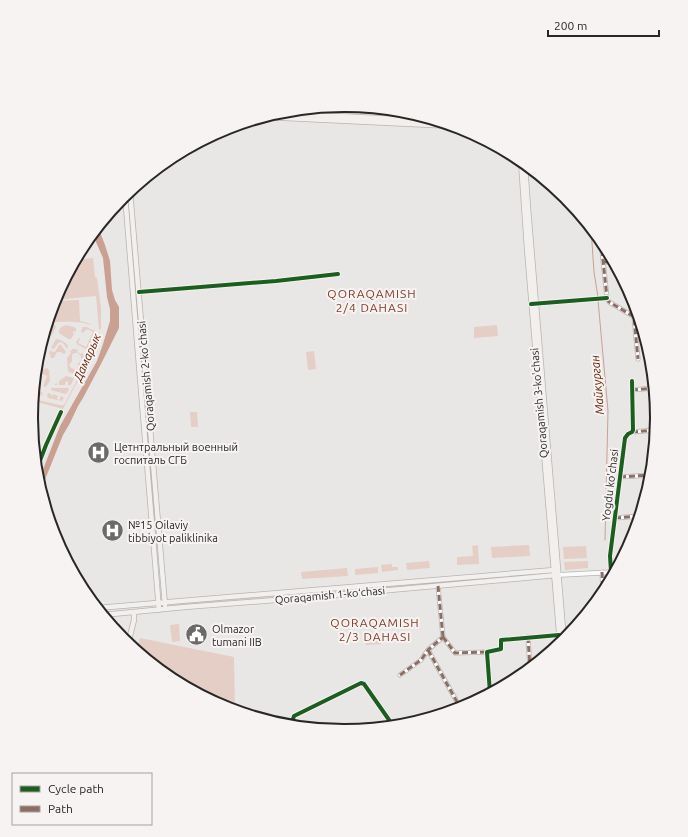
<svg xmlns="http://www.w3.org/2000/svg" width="688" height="837" viewBox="0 0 688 837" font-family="Ubuntu,sans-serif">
<rect width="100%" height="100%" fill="#e9e7e6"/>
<path fill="#e5cec6" d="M93 258 95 277 97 278 101 308V329L99 330 96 296 55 300 76 260Z
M79 300 80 321 88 323 94 326C80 320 63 322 48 322L54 301Z
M55 325 56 327 52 335 49 338 43 356 37 358 47 326Z
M66 325 74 327 76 328V332L74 331 73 333 74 334 71 339H68L59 333C59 328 62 326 66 325Z
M497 325 498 336 474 338V327Z
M83 327H86L95 331 89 347 86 349 78 345 76 342 79 338 80 339 78 343 86 347 93 332 87 329 83 333 82 332 81 333V331Z
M98 335H99L93 352 63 409 33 401V399H34L60 405H64L92 351Z
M56 339C60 339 67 343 68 346L67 349C65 346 63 340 58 343L54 349 51 348Z
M59 345H61L66 352 64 354 61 352H57L54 358H51L49 352 50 351 55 352Z
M72 349H75L78 350 77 352 81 354 82 353 85 356 83 360 81 359V356L78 353H74L72 355V361L69 365 71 368 76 370 78 367V364L79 362 82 363 76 375 69 372 68 371 67 358 71 353 70 352Z
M314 351 316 369 308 370 306 352Z
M47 368 49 370 50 381 46 387 43 386 47 376 40 373 41 370Z
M66 376 74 378 71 385H68V382L66 381 65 385H59V382H57V385H54Z
M38 379 40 380 36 389 43 393 41 396 33 394 34 385Z
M51 388H68L69 389 67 393 65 394 51 390Z
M48 393 51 394V395L52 396 53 394 58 396 57 399 59 400 61 396 64 398 62 401 48 398 47 396Z
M190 412H197L198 427H191Z
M478 545 479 564 457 565V557L473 556 472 546Z
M529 545 530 556 492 558 491 547Z
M586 546 587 558 564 559 563 547Z
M429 561 430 568 407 570 406 563Z
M588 561V568L565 570 564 562Z
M392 564V567H398V570L382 572 381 565Z
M378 567V573L355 575V569Z
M347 568 348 576 302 579 301 572Z
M547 573V574L306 595V593Z
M274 596 275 597 181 605 178 604Z
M179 624 180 641 172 642 170 625Z
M381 636V644L366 645V637Z
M140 638 234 657 235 711 224 708 170 679 136 651Z"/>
<path fill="#caa092" d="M98 227 105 245 110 261 112 290 115 300 119 307V328L102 362 83 398 78 406 70 423 63 435 42 487 41 494 38 482 40 477 60 426 97 361 103 344 110 321V309L107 297 103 258 96 242 94 232Z"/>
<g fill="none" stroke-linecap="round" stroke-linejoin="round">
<path stroke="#caa092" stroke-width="1" d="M591 228 594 272 598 297
M598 300 608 411 605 540"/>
<defs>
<path id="minor" d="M601 241 607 298
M603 262H613
M139 292 276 281 338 274
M607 298 609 302 633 316 634 317 638 359
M535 304 607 298
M632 390 654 388
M632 432 656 430
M36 471 46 445 61 412
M620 477 651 475
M615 518 640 516
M602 572 603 594
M611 572 610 556 625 438 628 434 632 432 633 430 632 381
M438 586 443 637
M443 637 455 653 487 652
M528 637 530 669
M428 650 461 709
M400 675 421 660 428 650 443 637
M490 693 487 652 501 649V640L559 635
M295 727 293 719 294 716 361 683 364 684 394 727"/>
<path id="tertiary" d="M558 575 615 572"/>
<path id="secondary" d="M278 113 437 121
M264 117 452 126
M521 161 527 249 560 644
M525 164 528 208 564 641
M130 191 165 605
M125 195 159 610
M97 608 554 570
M102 615 185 607 301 598 557 575
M128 644 134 620V612"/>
</defs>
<use href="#minor" stroke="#b6b5b4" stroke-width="5"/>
<use href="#tertiary" stroke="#b6b5b4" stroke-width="5.5"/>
<use href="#secondary" stroke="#b6b5b4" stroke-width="6"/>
<use href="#minor" stroke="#fcfbfb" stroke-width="3.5"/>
<use href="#tertiary" stroke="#fcfbfb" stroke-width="4"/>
<use href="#secondary" stroke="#f3efed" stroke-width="4.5"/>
<path stroke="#8d6e63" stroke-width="3" stroke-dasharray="6 3" stroke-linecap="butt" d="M601 241 607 298
M603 262H613
M607 298 609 302 633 316 634 317 638 359
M632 390 654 388
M632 432 656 430
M620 477 651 475
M615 518 640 516
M602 572 603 594
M438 586 443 637
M443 637 455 653 487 652
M528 637 530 669
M428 650 461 709
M400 675 421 660 428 650 443 637"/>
<defs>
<path id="cycleway" d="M139 292 276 281 338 274
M531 304 607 298
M36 471 46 445 61 412
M611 572 610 556 625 438 628 434 632 432 633 430 632 381
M490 693 487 652 501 649V640L559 635
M295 727 293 719 294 716 361 683 364 684 394 727"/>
</defs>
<use href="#cycleway" stroke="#f7f3f2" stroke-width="6"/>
<use href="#cycleway" stroke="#1b5e20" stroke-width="4"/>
</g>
<defs>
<symbol id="hospital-disc" viewBox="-11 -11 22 22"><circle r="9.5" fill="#6c6a69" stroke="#f7f3f2"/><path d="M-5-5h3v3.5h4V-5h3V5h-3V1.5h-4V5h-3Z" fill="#fff"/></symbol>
<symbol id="civic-disc" viewBox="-11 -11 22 22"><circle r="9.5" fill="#6c6a69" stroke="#f7f3f2"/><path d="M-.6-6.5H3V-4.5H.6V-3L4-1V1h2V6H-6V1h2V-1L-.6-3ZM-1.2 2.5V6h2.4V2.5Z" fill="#fff"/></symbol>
</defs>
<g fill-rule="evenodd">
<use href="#hospital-disc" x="86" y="440" width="25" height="25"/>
<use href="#hospital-disc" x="100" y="518" width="25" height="25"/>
<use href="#civic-disc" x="184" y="622" width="25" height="25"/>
</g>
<g text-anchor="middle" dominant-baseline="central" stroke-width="4" stroke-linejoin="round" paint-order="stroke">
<g font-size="11" fill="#282726" stroke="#f7f3f2">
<text transform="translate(146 376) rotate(-95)">Qoraqamish 2-ko'chasi</text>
<text transform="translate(539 403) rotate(-95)">Qoraqamish 3-ko'chasi</text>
<text transform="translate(610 485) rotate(-83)">Yogdu ko'chasi</text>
<text transform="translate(330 595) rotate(-5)">Qoraqamish 1-koʻchasi</text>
</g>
<g font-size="11" fill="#282726" stroke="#f7f3f2" text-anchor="start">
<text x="114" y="447">Цетнтральный военный<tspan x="114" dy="13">госпиталь СГБ</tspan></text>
<text x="128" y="525">№15 Oilaviy<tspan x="128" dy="13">tibbiyot paliklinika</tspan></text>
<text x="212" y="629">Olmazor<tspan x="212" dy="13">tumani IIB</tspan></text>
</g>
<g font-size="12" letter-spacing="1" fill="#7f3b25" stroke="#f7f3f2">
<text x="372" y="293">QORAQAMISH<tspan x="372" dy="14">2/4 DAHASI</tspan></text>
<text x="375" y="622">QORAQAMISH<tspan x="375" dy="14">2/3 DAHASI</tspan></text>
</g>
<g font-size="12" font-style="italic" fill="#6a2205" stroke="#f7f3f2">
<text transform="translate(87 357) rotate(-66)">Дамарык</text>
<text transform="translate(597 385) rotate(-95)">Майкурган</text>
</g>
</g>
<path d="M0 0H688V837H0ZM38 418a306 306 0 1 1 612 0a306 306 0 1 1-612 0Z" fill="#f7f3f2" fill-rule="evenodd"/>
<path fill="none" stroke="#282726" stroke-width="2" d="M38 418a306 306 0 1 1 612 0a306 306 0 1 1-612 0Z"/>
<rect x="12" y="773" width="140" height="52" fill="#f7f3f2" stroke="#a4a1a0"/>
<rect x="20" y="786" width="20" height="6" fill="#1b5e20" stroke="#a4a1a0"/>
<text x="48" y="793" font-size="12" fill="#282726">Cycle path</text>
<rect x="20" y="806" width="20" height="6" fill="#8d6e63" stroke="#a4a1a0"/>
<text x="48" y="813" font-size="12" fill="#282726">Path</text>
<path d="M548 30v6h111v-6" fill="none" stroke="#282726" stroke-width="2"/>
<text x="554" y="30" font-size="12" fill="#282726" stroke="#f7f3f2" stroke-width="3" paint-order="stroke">200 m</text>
</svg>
